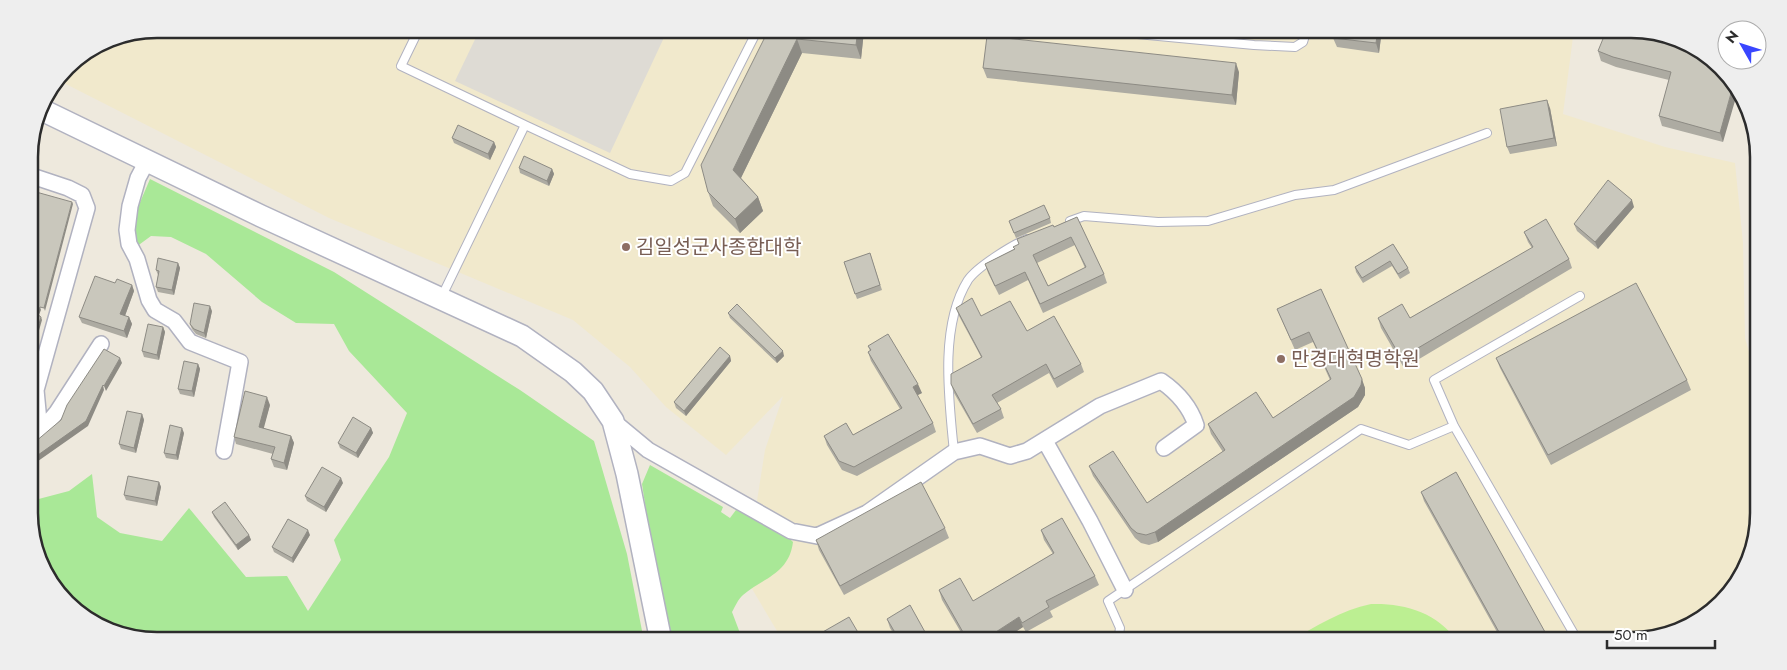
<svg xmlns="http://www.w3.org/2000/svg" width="1787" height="670" viewBox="0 0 1787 670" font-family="Jost,'Noto Sans KR',sans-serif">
<rect width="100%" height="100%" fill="#eee9dd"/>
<path fill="#f1e9cc" d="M157 29H1574L1563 114 1665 147 1735 163 1743 243 1745 338 1754 369 1752 554 1708 615 1639 641H783L745 577 765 450 783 396 726 455 666 407 630 367 573 320 329 218 58 80 72 61 108 38Z"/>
<path fill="#a9e897" d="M150 179 334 272 520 390 594 441 627 554 644 641H157L116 635 60 598 31 538V501L69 491 92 474 97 517 120 533 162 541 189 508 246 577 287 576 308 611 341 560 334 540 389 457 407 413 349 351 334 324 296 323 262 302 206 254 171 237 151 236 136 247 135 214Z
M650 465 723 507 721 512 730 518 736 510 782 531 793 542C789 574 763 578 743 595 738 599 735 607 732 612L743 641H666L642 484Z"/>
<path fill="#bcef92" d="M1371 604C1404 603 1437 612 1457 641H1426L1423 637 1415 641H1290C1317 626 1341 610 1371 604Z"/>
<path fill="#dedbd4" d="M480 29H668L610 153 455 81Z"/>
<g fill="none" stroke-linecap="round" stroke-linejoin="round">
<defs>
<path id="lane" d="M419 29 401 66 525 125 441 298
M1084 29 1254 45 1295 47 1303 42 1307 29
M525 125 630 174 671 181 685 173 758 29
M1070 221 1084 216 1158 222 1208 221 1295 195 1334 190 1487 133
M954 452C949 400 939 326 968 280 977 267 1012 245 1027 239
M1118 641 1120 628 1108 601 1361 429 1409 445 1454 426
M1578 641 1454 426 1434 380 1580 296"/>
<path id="street" d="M147 161 138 178 130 206 127 230 129 244 137 259 149 300 155 310 174 321 190 342 240 362 224 451
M29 175 68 188 82 195 87 208 36 390
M30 388 36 390 40 432 31 440
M613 421 648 450 791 531 817 536 867 513 954 452 980 446 1010 456 1027 451 1100 406 1161 381C1177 392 1190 407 1196 425L1164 448
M40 432 57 412 101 344
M1045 441 1090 521 1125 590"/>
<path id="secondary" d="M40 109 261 216 522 336 573 372 593 391 613 421 627 474 661 641"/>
</defs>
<use href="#lane" stroke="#b1b2c0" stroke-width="10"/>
<use href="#street" stroke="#b1b2c0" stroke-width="18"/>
<use href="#secondary" stroke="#b1b2c0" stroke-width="24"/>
<use href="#lane" stroke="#fff" stroke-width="8"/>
<use href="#street" stroke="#fff" stroke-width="15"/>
<use href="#secondary" stroke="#fff" stroke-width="21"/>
</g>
<path fill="#adaba2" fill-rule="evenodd" d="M769 29 864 31 861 59 802 53 741 178 758 197 763 211 740 233 713 206 708 192Z
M1324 29H1382L1379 53 1337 47 1333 38 1334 33 1325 32Z
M1598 51 1727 72 1723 142 1662 126 1659 116 1669 80 1616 67 1601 61Z
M983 68 1239 72 1236 105 987 78Z
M1550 108 1557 146 1510 154 1507 147Z
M452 138 494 142 496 147 490 160 454 143Z
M519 168 552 169 554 174 549 186 520 173Z
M1634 207 1598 249 1577 231 1574 224Z
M1077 217 1104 274 1107 283 1043 313 1028 280 999 295 988 273 985 264 1014 249 1054 227ZM1075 245 1085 268 1048 286 1037 263Z
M1050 218 1051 223 1016 238 1009 221Z
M1524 232 1569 259 1572 268 1404 368 1381 328 1378 318H1410L1532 248 1528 242Z
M1393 244 1408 268 1410 273 1400 279 1392 266 1363 283 1356 272 1355 267Z
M870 253 882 290 857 299 844 262Z
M178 263 180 268 174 295 158 292 156 287 158 275 156 270Z
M115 283 132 285 134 291 125 316 129 317 132 324 127 338 82 323 79 317Z
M1321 289 1365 388V395L1358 407 1158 542 1149 545 1141 543 1135 538 1093 476 1089 466 1147 503 1223 452 1211 434 1208 424 1273 418 1330 380 1313 342 1295 350 1277 309Z
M956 308 1027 331 1081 364 1084 372 1057 388 1049 373 997 403 1001 409 1004 418 977 433 954 393 951 384 981 357 959 316Z
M212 311 206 338 196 334 192 329 190 324Z
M728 313 784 356 777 363 730 318Z
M163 327 165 332 159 360 144 357 142 351Z
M868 346 922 393 917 395 933 423 936 432 857 476 842 470 827 445 824 436 853 435 900 409 871 361 868 352 870 351Z
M730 356 731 361 686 416 676 408 674 402Z
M1496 358 1687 380 1691 390 1551 465 1500 368Z
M198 364 200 369 194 397 180 394 178 389Z
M270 405 263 428 291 436 294 443 287 470 274 467 271 459 273 454 236 444 234 437Z
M142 414 144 420 136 453 121 449 119 444Z
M371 428 373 433 358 458 340 448 338 443Z
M184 433 178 460 166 458 164 453Z
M159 482 161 487 157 506 126 500 124 495Z
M343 483 326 512 307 501 305 496Z
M1421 492 1550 641H1502L1424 501Z
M212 512 249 535 251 540 238 550 214 517Z
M945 528 949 538 844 595 819 550 816 540Z
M1041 530 1095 576 1099 585 1050 611 1053 617 1026 632 1023 627 1001 641H966L942 600 939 590 973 601 1053 554 1044 540Z
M310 535 293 563 274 552 272 547Z
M887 619 930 641H898L890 628Z"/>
<path fill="#8d8b84" d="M858 29H863L864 31 861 59 856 45Z
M1378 29H1382L1379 53 1376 43Z
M797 39 802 53 738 184 733 170Z
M1236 63 1239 72 1236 105 1232 95Z
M1733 86 1737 94 1723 142 1720 133Z
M1547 100 1550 108 1557 146 1554 138Z
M494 142 496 147 490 160 488 154Z
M552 169 554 174 549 186 547 181Z
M758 197 763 211 740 233 735 219Z
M1632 200 1634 207 1598 249 1595 242Z
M72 202 73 204 45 311 44 308Z
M178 263 180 268 174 295 172 290Z
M132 285 134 291 123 321 120 314Z
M210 306 212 311 206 338 204 333Z
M40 307 41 310 38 317 37 314Z
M41 317 42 320 30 362V356Z
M129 317 132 324 127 338 124 331Z
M163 327 165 332 159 360 157 355Z
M783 351 784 356 777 363 775 358Z
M730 356 731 361 686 416 684 411Z
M120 358 122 363 106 391 104 386Z
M198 364 200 369 194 397 192 391Z
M1362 379 1365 388V395L1358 407 1158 542 1155 532Z
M918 384 922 393 916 396 913 387Z
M103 385 104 390 88 426 31 466V460Z
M267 397 270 405 262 435 259 427Z
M142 414 144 420 136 453 134 448Z
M182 428 184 433 178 460 176 455Z
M371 428 373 433 358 458 356 453Z
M291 436 294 443 287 470 284 463Z
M341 478 343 483 326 512 324 507Z
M159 482 161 487 157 506 155 501Z
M308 530 310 535 293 563 292 558Z
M249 535 251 540 238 550 236 545Z
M1019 617 1023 627 1001 641H982Z"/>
<path fill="#c9c7bc" stroke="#8d8b84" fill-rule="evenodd" d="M769 29H858L856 45 797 39 733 170 758 197 735 219 708 192 701 165Z
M1334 29H1378L1376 43 1333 38Z
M1607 29H1630L1671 35 1727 72 1733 86 1720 133 1659 116 1671 72 1613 57 1598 51Z
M987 36 1236 63 1232 95 983 68Z
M1547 100 1554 138 1507 147 1500 109Z
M458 125 494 142 488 154 452 138Z
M524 156 552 169 547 181 519 168Z
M1608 180 1632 200 1595 242 1574 224Z
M29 190 72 202 44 308 40 307 37 314 41 317 30 356Z
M1044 205 1050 218 1014 233 1009 221Z
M1077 217 1104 274 1040 304 1025 272 995 286 985 264 1015 249 1013 247 1019 244 1017 239 1053 225 1054 227ZM1071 237 1086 267 1048 286 1033 255Z
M1546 219 1569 259 1401 358 1378 318 1402 304 1410 318 1533 247 1524 232Z
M1393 244 1408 268 1398 274 1390 261 1362 278 1355 267Z
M870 253 880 285 855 294 844 262Z
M158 258 178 263 172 290 156 287 159 271 156 270Z
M95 276 115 283 117 279 132 285 120 314 129 317 124 331 79 317Z
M1636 283 1687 380 1548 455 1496 358Z
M1321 289 1362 379 1361 385 1354 397 1155 532 1146 535 1137 533 1131 528 1089 466 1113 451 1147 503 1225 450 1208 424 1256 392 1273 418 1331 379 1309 332 1291 340 1277 309Z
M972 298 981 316 1010 301 1027 331 1054 316 1081 364 1054 379 1046 364 992 395 1001 409 973 424 951 384V374L982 357 956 308Z
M194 303 210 306 204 333 194 329 190 324Z
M737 304 783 351 775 358 728 313Z
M148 324 163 327 157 355 142 351Z
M888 334 918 384 913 387 933 423 854 467 839 461 824 436 846 423 853 435 902 408 868 352 871 350 868 346Z
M720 347 730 356 684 411 674 402Z
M104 349 120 358 104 386 103 385 86 421 31 460V445L35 442 61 420 67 405Z
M184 361 198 364 192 391 178 389Z
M245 391 267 397 259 427 291 436 284 463 271 459 275 447 234 437Z
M127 411 142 414 134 448 119 444Z
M353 417 371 428 356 453 338 443Z
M170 425 182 428 176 455 164 453Z
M322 467 341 478 324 507 305 496Z
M1456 472 1550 641H1504L1421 492Z
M128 476 159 482 155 501 124 495Z
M921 482 945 528 840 586 816 540Z
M225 502 249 535 236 545 212 512Z
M1062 518 1095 576 1046 601 1049 607 1022 623 1019 617 982 641H968L939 590 960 578 973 601 1054 553 1041 530Z
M288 519 308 530 292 558 272 547Z
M910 605 930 641H900L887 619Z
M849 617 863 641H826L821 633Z"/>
<g fill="#8d6e63" stroke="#fff" stroke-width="2">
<circle cx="626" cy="247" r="5"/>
<circle cx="1281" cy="359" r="5"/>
</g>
<g text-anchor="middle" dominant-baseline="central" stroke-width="4" stroke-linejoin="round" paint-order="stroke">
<g font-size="20" fill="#785e54" stroke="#fff" text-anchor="start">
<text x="636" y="247">김일성군사종합대학</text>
<text x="1291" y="359">만경대혁명학원</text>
</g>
</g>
<path d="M0 0H1787V670H0ZM157 38H1631A119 119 0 0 1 1750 157V513A119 119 0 0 1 1631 632H157A119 119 0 0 1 38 513V157A119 119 0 0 1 157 38Z" fill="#eee" fill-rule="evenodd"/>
<path fill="none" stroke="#2c2c2c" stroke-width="2.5" d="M157 38H1631A119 119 0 0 1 1750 157V513A119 119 0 0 1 1631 632H157A119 119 0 0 1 38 513V157A119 119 0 0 1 157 38Z"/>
<g transform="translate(1742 45) rotate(309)"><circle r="24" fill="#ffffff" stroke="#ababab"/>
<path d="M0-4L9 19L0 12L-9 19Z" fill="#3946ff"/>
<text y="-8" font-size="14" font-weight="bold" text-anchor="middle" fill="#2c2c2c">N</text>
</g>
<path d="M1607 640v8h108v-8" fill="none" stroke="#2c2c2c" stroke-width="2.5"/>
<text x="1614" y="640" font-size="15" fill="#2c2c2c" stroke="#ffffff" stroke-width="4" paint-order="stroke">50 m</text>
</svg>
